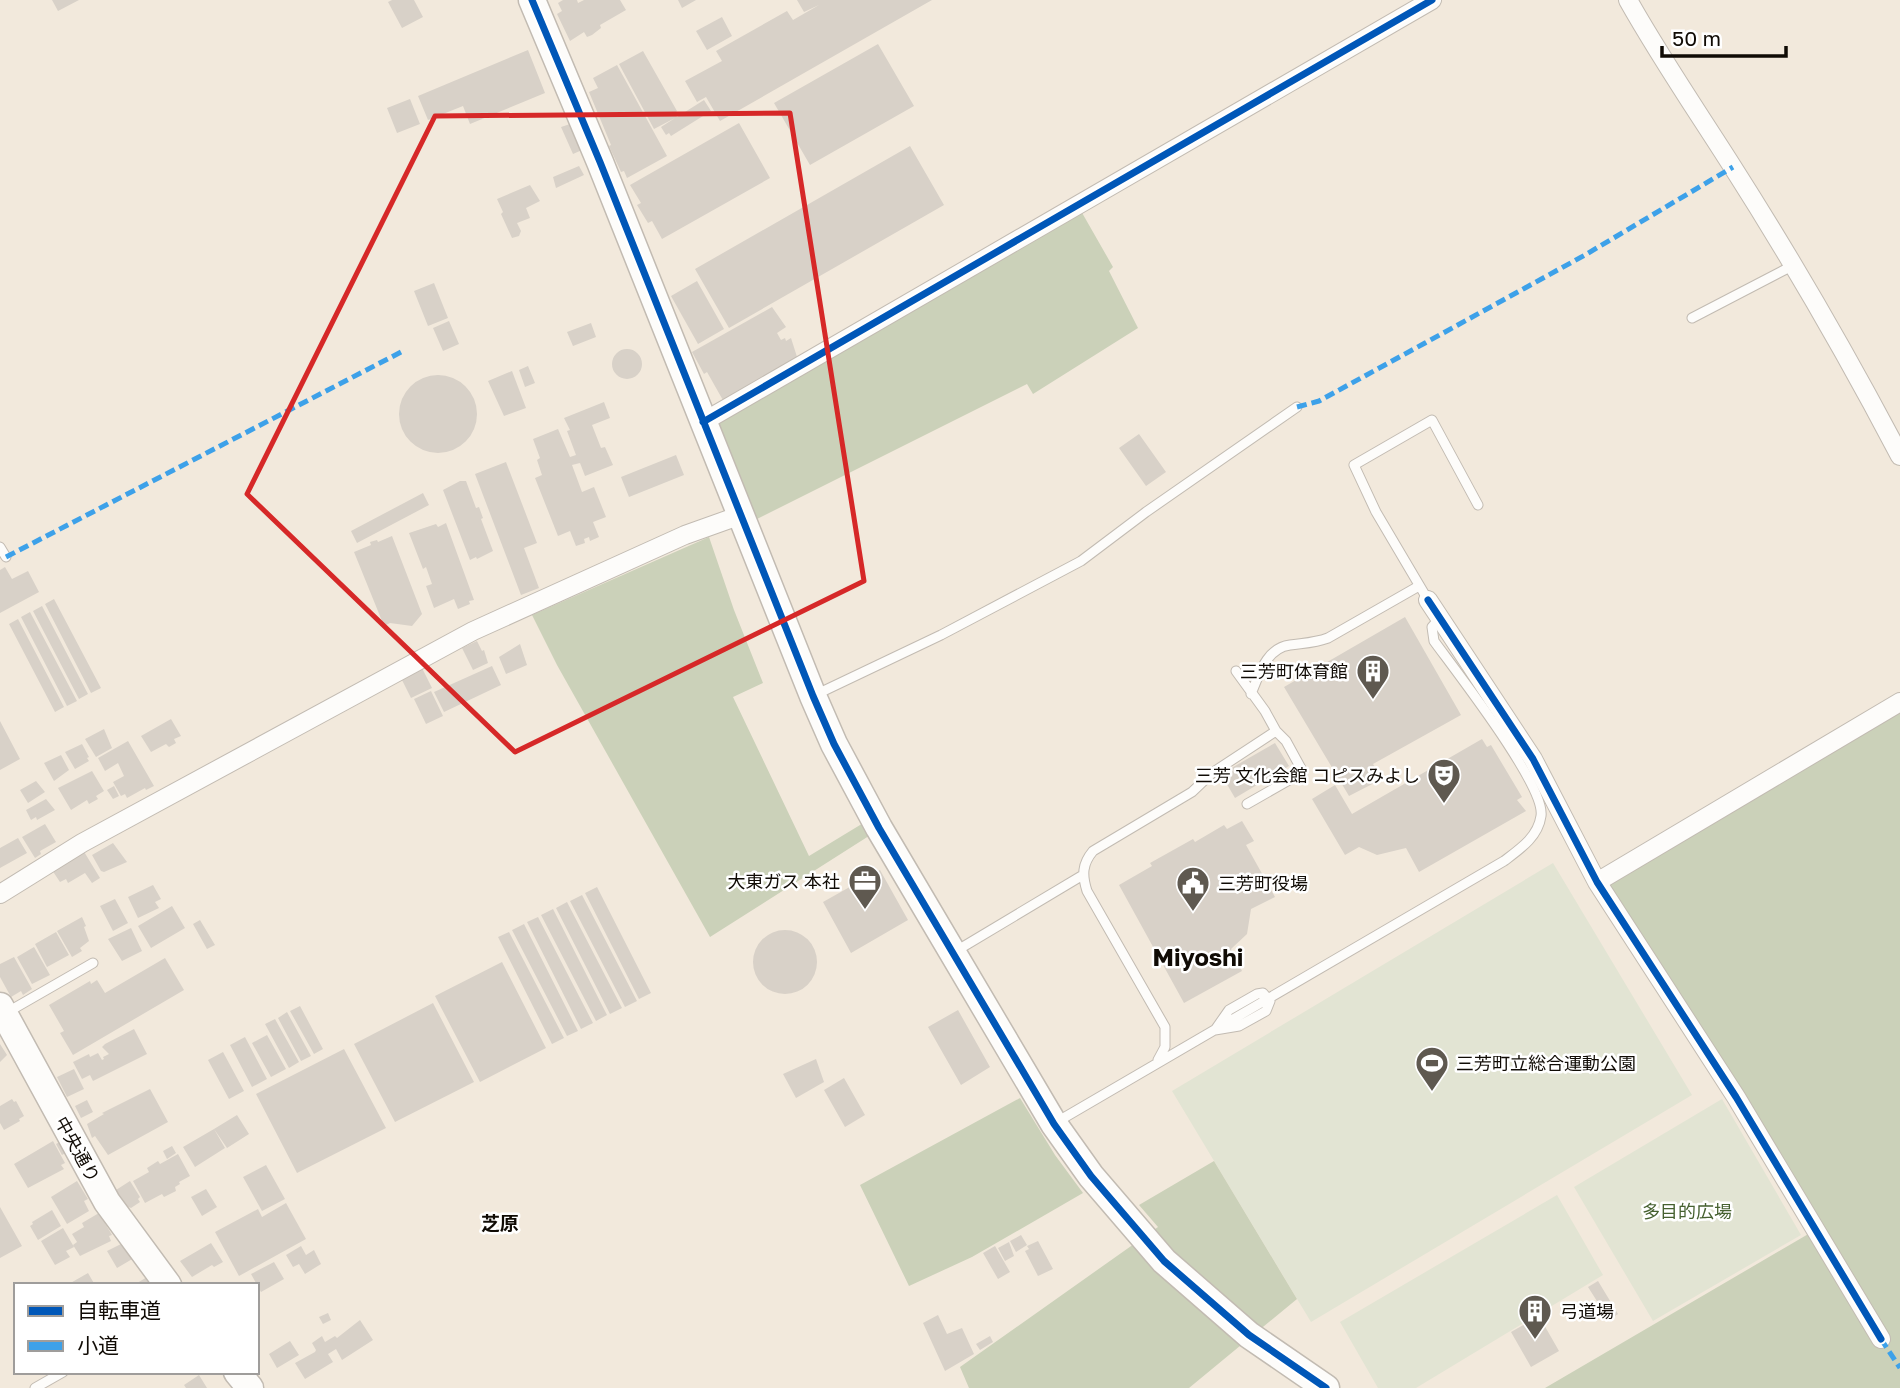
<svg xmlns="http://www.w3.org/2000/svg" width="1900" height="1388" viewBox="0 0 1900 1388" font-family="'Golos Text','Noto Sans JP',sans-serif">
<rect width="100%" height="100%" fill="#f2e9dc"/>
<path fill="#e2e4d3" d="M1553 863 1692 1095 1311 1322 1172 1091Z
M1722 1099 1801 1235 1653 1321 1574 1187Z
M1557 1195 1603 1275 1416 1388H1378L1340 1322Z"/>
<path fill="#cbd1b9" d="M1081 211 1113 267 1109 271 1138 328 1033 394 1027 384 757 519 717 421Z
M709 537 734 610 763 683 733 697 809 856 865 822 872 834 710 937 557 665 532 615Z
M1900 709V1388H1545L1822 1226 1605 883Z
M1020 1098 1055 1155 1083 1193 972 1257 909 1286 860 1185Z
M1214 1161 1297 1299 1189 1388H969L960 1367 1158 1227 1139 1205Z"/>
<path fill="#d8d1c8" d="M52 0H79L58 11Z
M392 0H414L423 17 402 28 388 2Z
M563 0H577L578 3 584 0H620L626 10 600 25 601 28 592 35 587 37 584 32 570 41 557 14 562 11 558 3Z
M678 0H696L682 8Z
M797 0H932L720 121 706 97 697 102 685 81 722 61 716 51 787 11 793 20 819 5 804 12Z
M722 17 732 36 707 50 696 31Z
M878 44 914 106 810 165 774 103Z
M528 50 545 93 470 124 463 106 428 120 418 96Z
M643 51 677 111 675 113 677 117 704 100 711 111 671 136 669 133 666 135 661 127 675 118 654 129 619 64Z
M617 65 667 156 627 178 624 171 621 172 609 146 611 145 589 92 598 88 593 78Z
M410 99 420 124 397 133 387 108Z
M739 123 770 178 662 239 652 221 648 223 637 205 641 203 630 185Z
M570 124 582 150 573 154 561 127Z
M910 146 944 205 729 328 695 269Z
M579 166 584 175 556 188 553 177Z
M530 185 540 201 526 208 530 218 517 223 521 231 519 236 512 238 501 214 503 212 497 199Z
M697 281 724 329 698 344 671 296Z
M434 283 448 318 428 326 414 291Z
M772 307 786 327 777 333 781 340 785 338 786 341 791 338 798 360 724 402 707 372 704 374 692 352Z
M449 321 459 344 443 351 433 328Z
M591 323 596 337 573 346 567 332Z
M612 364a15 15 0 1 1 30 0a15 15 0 1 1-30 0Z
M528 366 535 383 525 387 519 370Z
M512 371 526 408 504 416 488 381Z
M399 414a39 39 0 1 1 78 0a39 39 0 1 1-78 0Z
M604 402 610 418 592 425 601 448 605 447 613 465 585 476 580 463 572 465 582 492 594 487 606 517 593 522 599 537 590 541 589 537 584 539 585 543 576 546 570 531 558 536 535 478 542 475 537 460 540 458 533 439 558 429 570 457 576 455 567 431 570 430 564 418Z
M1139 434 1166 472 1146 486 1119 448Z
M676 455 684 475 629 497 621 477Z
M506 462 537 543 524 548 539 588 521 595 475 474Z
M460 481H466L476 508 479 507 483 518 481 519 493 551 477 559 476 557 470 560 443 490Z
M423 493 429 505 357 543 351 531Z
M446 523 474 600 469 601 470 604 458 609 454 599 434 608 426 586 432 584 426 567 423 569 409 533 436 524 438 527Z
M392 536 422 614 412 626 390 623 384 626 354 552 371 545 370 542 377 540 378 542Z
M5 567 12 579 28 571 39 592 0 613V570Z
M54 599 101 688 91 693 45 604Z
M42 606 88 694 79 699 33 611Z
M30 612 77 701 67 706 21 617Z
M1405 617 1461 715 1373 764 1382 779 1349 796 1284 687Z
M18 619 64 707 55 712 9 624Z
M477 641 482 651 484 650 488 663 473 670 462 648Z
M520 644 527 665 506 674 499 657Z
M421 666 432 688 411 698 401 678Z
M492 666 501 685 444 712 434 692Z
M431 691 443 716 426 724 414 699Z
M171 719 181 736 174 739 176 743 169 747 166 744 151 752 141 736Z
M0 721 20 759 0 770Z
M104 729 112 748 96 757 85 739Z
M1482 739 1487 747 1491 745 1522 797 1517 800 1526 811 1419 872 1406 848 1377 855 1359 847 1345 855 1312 799 1335 785 1352 814Z
M128 741 154 786 146 790 145 788 127 798 125 794 121 796 113 782 124 776 118 763 105 771 98 758Z
M1275 743 1289 766 1235 798 1221 774Z
M82 744 89 757 87 758 89 761 75 769 65 752Z
M61 755 69 770 54 781 44 763Z
M92 771 104 791 96 796 98 799 89 804 87 800 71 810 58 788Z
M36 781 45 792 28 803 20 790Z
M114 786 119 796 113 799 107 790Z
M46 799 55 810 37 820 36 817 31 820 26 810Z
M1242 821 1254 841 1246 845 1275 897 1251 909 1247 934 1231 949 1242 971 1184 1003 1119 885 1152 866 1150 863 1193 839 1195 842 1224 825 1227 829Z
M45 824 56 842 40 851 41 854 35 858 22 837Z
M18 838 27 853 0 868V848Z
M113 843 127 862 104 872 101 871 92 855Z
M83 850 100 878 92 883 85 873 68 883 66 879 60 882 52 870Z
M880 870 908 920 851 953 823 902Z
M153 885 161 899 155 902 159 908 138 918 128 897Z
M597 887 651 993 639 999 585 893Z
M582 895 637 1001 625 1007 570 901Z
M115 899 128 923 113 931 100 906Z
M567 902 622 1008 610 1014 556 908Z
M172 906 185 928 151 948 138 926Z
M553 909 607 1015 596 1021 541 915Z
M82 917 86 926 84 927 89 941 80 948 82 951 72 957 57 931Z
M538 917 593 1023 581 1029 527 922Z
M200 920 215 945 207 949 193 924Z
M524 924 578 1031 567 1036 512 930Z
M131 928 142 951 122 961 108 939Z
M753 962a32 32 0 1 1 64 0a32 32 0 1 1-64 0Z
M56 932 69 955 47 967 35 944Z
M509 932 564 1038 552 1044 498 937Z
M34 947 50 975 32 984 17 957Z
M14 957 32 989 23 995 21 991 11 997 0 977V964Z
M165 958 184 990 73 1055 60 1033 64 1031 49 1005 90 981 91 984 97 980 105 993Z
M502 962 546 1048 480 1082 435 996Z
M433 1003 474 1082 395 1122 354 1044Z
M300 1006 323 1049 314 1054 290 1011Z
M958 1010 990 1067 961 1085 928 1027Z
M287 1012 311 1056 301 1061 278 1018Z
M275 1019 299 1062 289 1068 265 1024Z
M134 1029 147 1054 93 1081 90 1075 82 1079 73 1062 89 1054 90 1057 98 1053 102 1060 104 1059 103 1057 109 1054 102 1047 105 1044Z
M267 1035 286 1069 271 1077 252 1043Z
M245 1037 267 1079 252 1087 230 1045Z
M0 1044 7 1055 0 1062Z
M344 1049 386 1128 297 1173 256 1094Z
M223 1052 244 1091 229 1099 208 1060Z
M816 1059 824 1082 796 1098 783 1074Z
M74 1069 84 1089 67 1097 57 1077Z
M844 1078 865 1115 845 1127 824 1090Z
M150 1089 168 1122 108 1155 95 1136 92 1138 87 1124 104 1114 102 1113Z
M12 1099 14 1102 16 1101 24 1116 19 1119 20 1121 4 1130 0 1123V1106Z
M87 1100 93 1112 81 1118 75 1106Z
M237 1115 249 1134 227 1148 214 1129Z
M214 1129 225 1148 195 1167 183 1147Z
M63 1140 69 1151 62 1155 56 1144Z
M53 1141 65 1163 61 1165 64 1169 28 1188 14 1164Z
M172 1146 176 1153 167 1159 163 1151Z
M178 1154 190 1176 179 1182 180 1184 175 1187 176 1191 164 1197 162 1194 145 1203 133 1181 149 1172 147 1168 158 1161 160 1164Z
M266 1165 285 1199 262 1211 243 1177Z
M77 1181 88 1199 84 1201 89 1211 67 1224 51 1197Z
M130 1181 140 1197 138 1199 140 1202 131 1208 126 1206 116 1190Z
M206 1189 217 1207 202 1216 191 1197Z
M286 1203 306 1239 239 1276 215 1232 258 1209 262 1217Z
M0 1207 22 1246 0 1258Z
M52 1210 61 1226 38 1240 30 1226 33 1224 32 1222Z
M99 1213 112 1235 109 1236 111 1241 80 1256 73 1245 77 1242 72 1234 84 1227 82 1223Z
M63 1228 74 1247 66 1251 70 1257 55 1265 41 1241Z
M1021 1235 1027 1245 1016 1252 1010 1241Z
M1038 1241 1053 1269 1038 1276 1025 1251 1029 1249 1027 1246Z
M125 1242 134 1258 117 1268 107 1251Z
M1009 1242 1014 1256 1005 1261 998 1248Z
M211 1243 223 1262 214 1267 212 1265 192 1277 180 1261Z
M301 1246 306 1255 314 1250 321 1264 305 1274 299 1264 293 1267 286 1255Z
M995 1246 1010 1272 998 1279 983 1253Z
M274 1262 284 1279 261 1292 251 1274Z
M88 1273 95 1285H67Z
M147 1277 150 1283 153 1281 155 1285H134Z
M1598 1281 1618 1314 1609 1320 1588 1287Z
M328 1313 331 1320 323 1324 319 1317Z
M938 1315 947 1334 962 1328 974 1354 945 1371 923 1323Z
M1539 1316 1559 1351 1531 1367 1511 1332Z
M360 1320 373 1340 342 1360 336 1349 328 1354 333 1362 305 1379 295 1363 315 1352 316 1350 312 1343 322 1336 325 1342 335 1336 337 1338Z
M990 1336 993 1342 980 1350 976 1344Z
M290 1341 299 1355 277 1368 269 1354Z
M199 1375 207 1388H186L184 1385Z"/>
<g fill="none" stroke-linecap="round" stroke-linejoin="round">
<defs>
<path id="lane" d="M1692 318 1792 266
M0 547 6 557
M1428 600 1376 512 1354 465 1432 420 1478 505
M1251 694C1259 675 1266 648 1290 645 1304 643 1315 643 1328 638L1419 586
M815 695 941 635 1081 561 1146 512 1297 407
M1247 804 1303 772 1286 741 1276 731
M956 951 1083 875
M1263 993 1270 1001 1266 1011 1239 1026 1215 1030 1229 1010 1257 994Z
M6 1013 93 963
M1158 1060 1165 1047V1027L1087 891C1082 875 1082 864 1093 851L1192 792 1212 773 1276 731 1265 711 1236 671
M1055 1123 1504 861C1520 849 1538 837 1541 816 1546 786 1455 670 1434 641L1432 627 1440 618
M35 1388 63 1372"/>
<path id="street" d="M1628 0C1660 57 1697 111 1732 166 1792 260 1848 357 1900 456
M703 422 1432 0
M1428 600 1533 759 1597 882 1736 1097 1881 1339
M1597 882 1900 702
M0 894 82 843 473 631 685 535 741 515"/>
<path id="secondary" d="M532 0 600 162 813 696 834 744 879 828 1054 1124 1091 1176 1164 1261 1249 1335 1326 1388
M0 1006 107 1202 168 1285
M237 1372 250 1388"/>
</defs>
<use href="#lane" stroke="#c2bbb2" stroke-width="11"/>
<use href="#street" stroke="#c2bbb2" stroke-width="20"/>
<use href="#secondary" stroke="#c2bbb2" stroke-width="29"/>
<use href="#lane" stroke="#fdfcfa" stroke-width="9"/>
<use href="#street" stroke="#fdfcfa" stroke-width="18"/>
<use href="#secondary" stroke="#fdfcfa" stroke-width="26"/>
<path stroke="#3da1e9" stroke-width="5" stroke-dasharray="10 5" stroke-linecap="butt" d="M1297 407 1319 401 1425 343 1585 255 1733 167
M6 557 405 350
M1881 1339 1900 1368"/>
<defs>
<path id="cycleway" d="M532 0 600 162 813 696 834 744 879 828 1054 1124 1091 1176 1164 1261 1249 1335 1326 1388
M703 422 1432 0
M1428 600 1533 759 1597 882 1736 1097 1881 1339"/>
</defs>
<use href="#cycleway" stroke="#fff" stroke-width="11"/>
<use href="#cycleway" stroke="#0057b8" stroke-width="7"/>
</g>
<path fill="none" stroke="#d62828" stroke-width="5" stroke-linejoin="round" d="M790 113 864 581 515 752 247 494 435 116Z"/>
<defs>
<symbol id="building-pin" viewBox="-11 -11 22 30"><path d="M0 17L-7.5 6A9.5 9.5 0 1 1 7.5 6Z" fill="#5f5950" stroke="#fff"/><path d="M-4-6H4V6H1V3H-1V6H-4ZM-2.5-4.3h1.7v1.8h-1.7ZM.8-4.3h1.7v1.8H.8ZM-2.5-1h1.7V.8h-1.7ZM.8-1h1.7V.8H.8Z" fill="#fff"/></symbol>
<symbol id="theatre-pin" viewBox="-11 -11 22 30"><path d="M0 17L-7.5 6A9.5 9.5 0 1 1 7.5 6Z" fill="#5f5950" stroke="#fff"/><path d="M-5-5.5Q0-4 5-5.5V0Q5 5 0 6Q-5 5-5 0ZM-3.3-2.5H-1v1.5H-3.3ZM1-2.5H3.3v1.5H1ZM-2.8 1Q0 5.5 2.8 1Z" fill="#fff"/></symbol>
<symbol id="office-pin" viewBox="-11 -11 22 30"><path d="M0 17L-7.5 6A9.5 9.5 0 1 1 7.5 6Z" fill="#5f5950" stroke="#fff"/><path d="M-6-3h4V-5.5h4V-3h4V5H-6ZM-1-4.5V-3h2v-1.5ZM-6 0V1H6V0Z" fill="#fff"/></symbol>
<symbol id="civic-pin" viewBox="-11 -11 22 30"><path d="M0 17L-7.5 6A9.5 9.5 0 1 1 7.5 6Z" fill="#5f5950" stroke="#fff"/><path d="M-.6-6.5H3V-4.5H.6V-3L4-1V1h2V6H-6V1h2V-1L-.6-3ZM-1.2 2.5V6h2.4V2.5Z" fill="#fff"/></symbol>
<symbol id="stadium-pin" viewBox="-11 -11 22 30"><path d="M0 17L-7.5 6A9.5 9.5 0 1 1 7.5 6Z" fill="#5f5950" stroke="#fff"/><path d="M0-5a6.5 5 0 1 0 0 10a6.5 5 0 1 0 0-10ZM-3.5-1.8h7v3.6h-7Z" fill="#fff"/></symbol>
</defs>
<g fill-rule="evenodd">
<use href="#building-pin" x="1354" y="652" width="38" height="52"/>
<use href="#theatre-pin" x="1425" y="756" width="38" height="52"/>
<use href="#office-pin" x="846" y="862" width="38" height="52"/>
<use href="#civic-pin" x="1174" y="864" width="38" height="52"/>
<use href="#stadium-pin" x="1413" y="1044" width="38" height="52"/>
<use href="#building-pin" x="1516" y="1292" width="38" height="52"/>
</g>
<g text-anchor="middle" dominant-baseline="central" stroke-width="5" stroke-linejoin="round" paint-order="stroke">
<g font-size="18" fill="#100b05" stroke="#fff" text-anchor="end">
<text x="1348" y="671">三芳町体育館</text>
<text x="1420" y="775">三芳 文化会館 コピスみよし</text>
<text x="840" y="881">大東ガス 本社</text>
<text x="1218" y="883" text-anchor="start">三芳町役場</text>
<text x="1456" y="1063" text-anchor="start">三芳町立総合運動公園</text>
<text x="1560" y="1311" text-anchor="start">弓道場</text>
</g>
<g font-size="18" fill="#100b05" stroke="#fff">
<text transform="translate(78 1149) rotate(61)">中央通り</text>
</g>
<g font-size="18" fill="#466130" stroke="#fff">
<text x="1687" y="1211">多目的広場</text>
</g>
<g font-size="19" font-weight="bold" fill="#100b05" stroke="#fff">
<text x="500" y="1222">芝原</text>
</g>
<g font-size="24" font-weight="bold" fill="#100b05" stroke="#fff">
<text x="1198" y="956">Miyoshi</text>
</g>
</g>
<rect x="14" y="1283" width="245" height="91" fill="#ffffff" stroke="#9f9d9b" stroke-width="2"/>
<rect x="28" y="1306" width="35" height="10" fill="#0057b8" stroke="#9f9d9b" stroke-width="2"/>
<text x="77" y="1318" font-size="21" fill="#100b05">自転車道</text>
<rect x="28" y="1341" width="35" height="10" fill="#3da1e9" stroke="#9f9d9b" stroke-width="2"/>
<text x="77" y="1353" font-size="21" fill="#100b05">小道</text>
<path d="M1662 46v10h124v-10" fill="none" stroke="#100b05" stroke-width="3.5"/>
<text x="1672" y="46" font-size="21" fill="#100b05" stroke="#ffffff" stroke-width="5" paint-order="stroke">50 m</text>
</svg>
